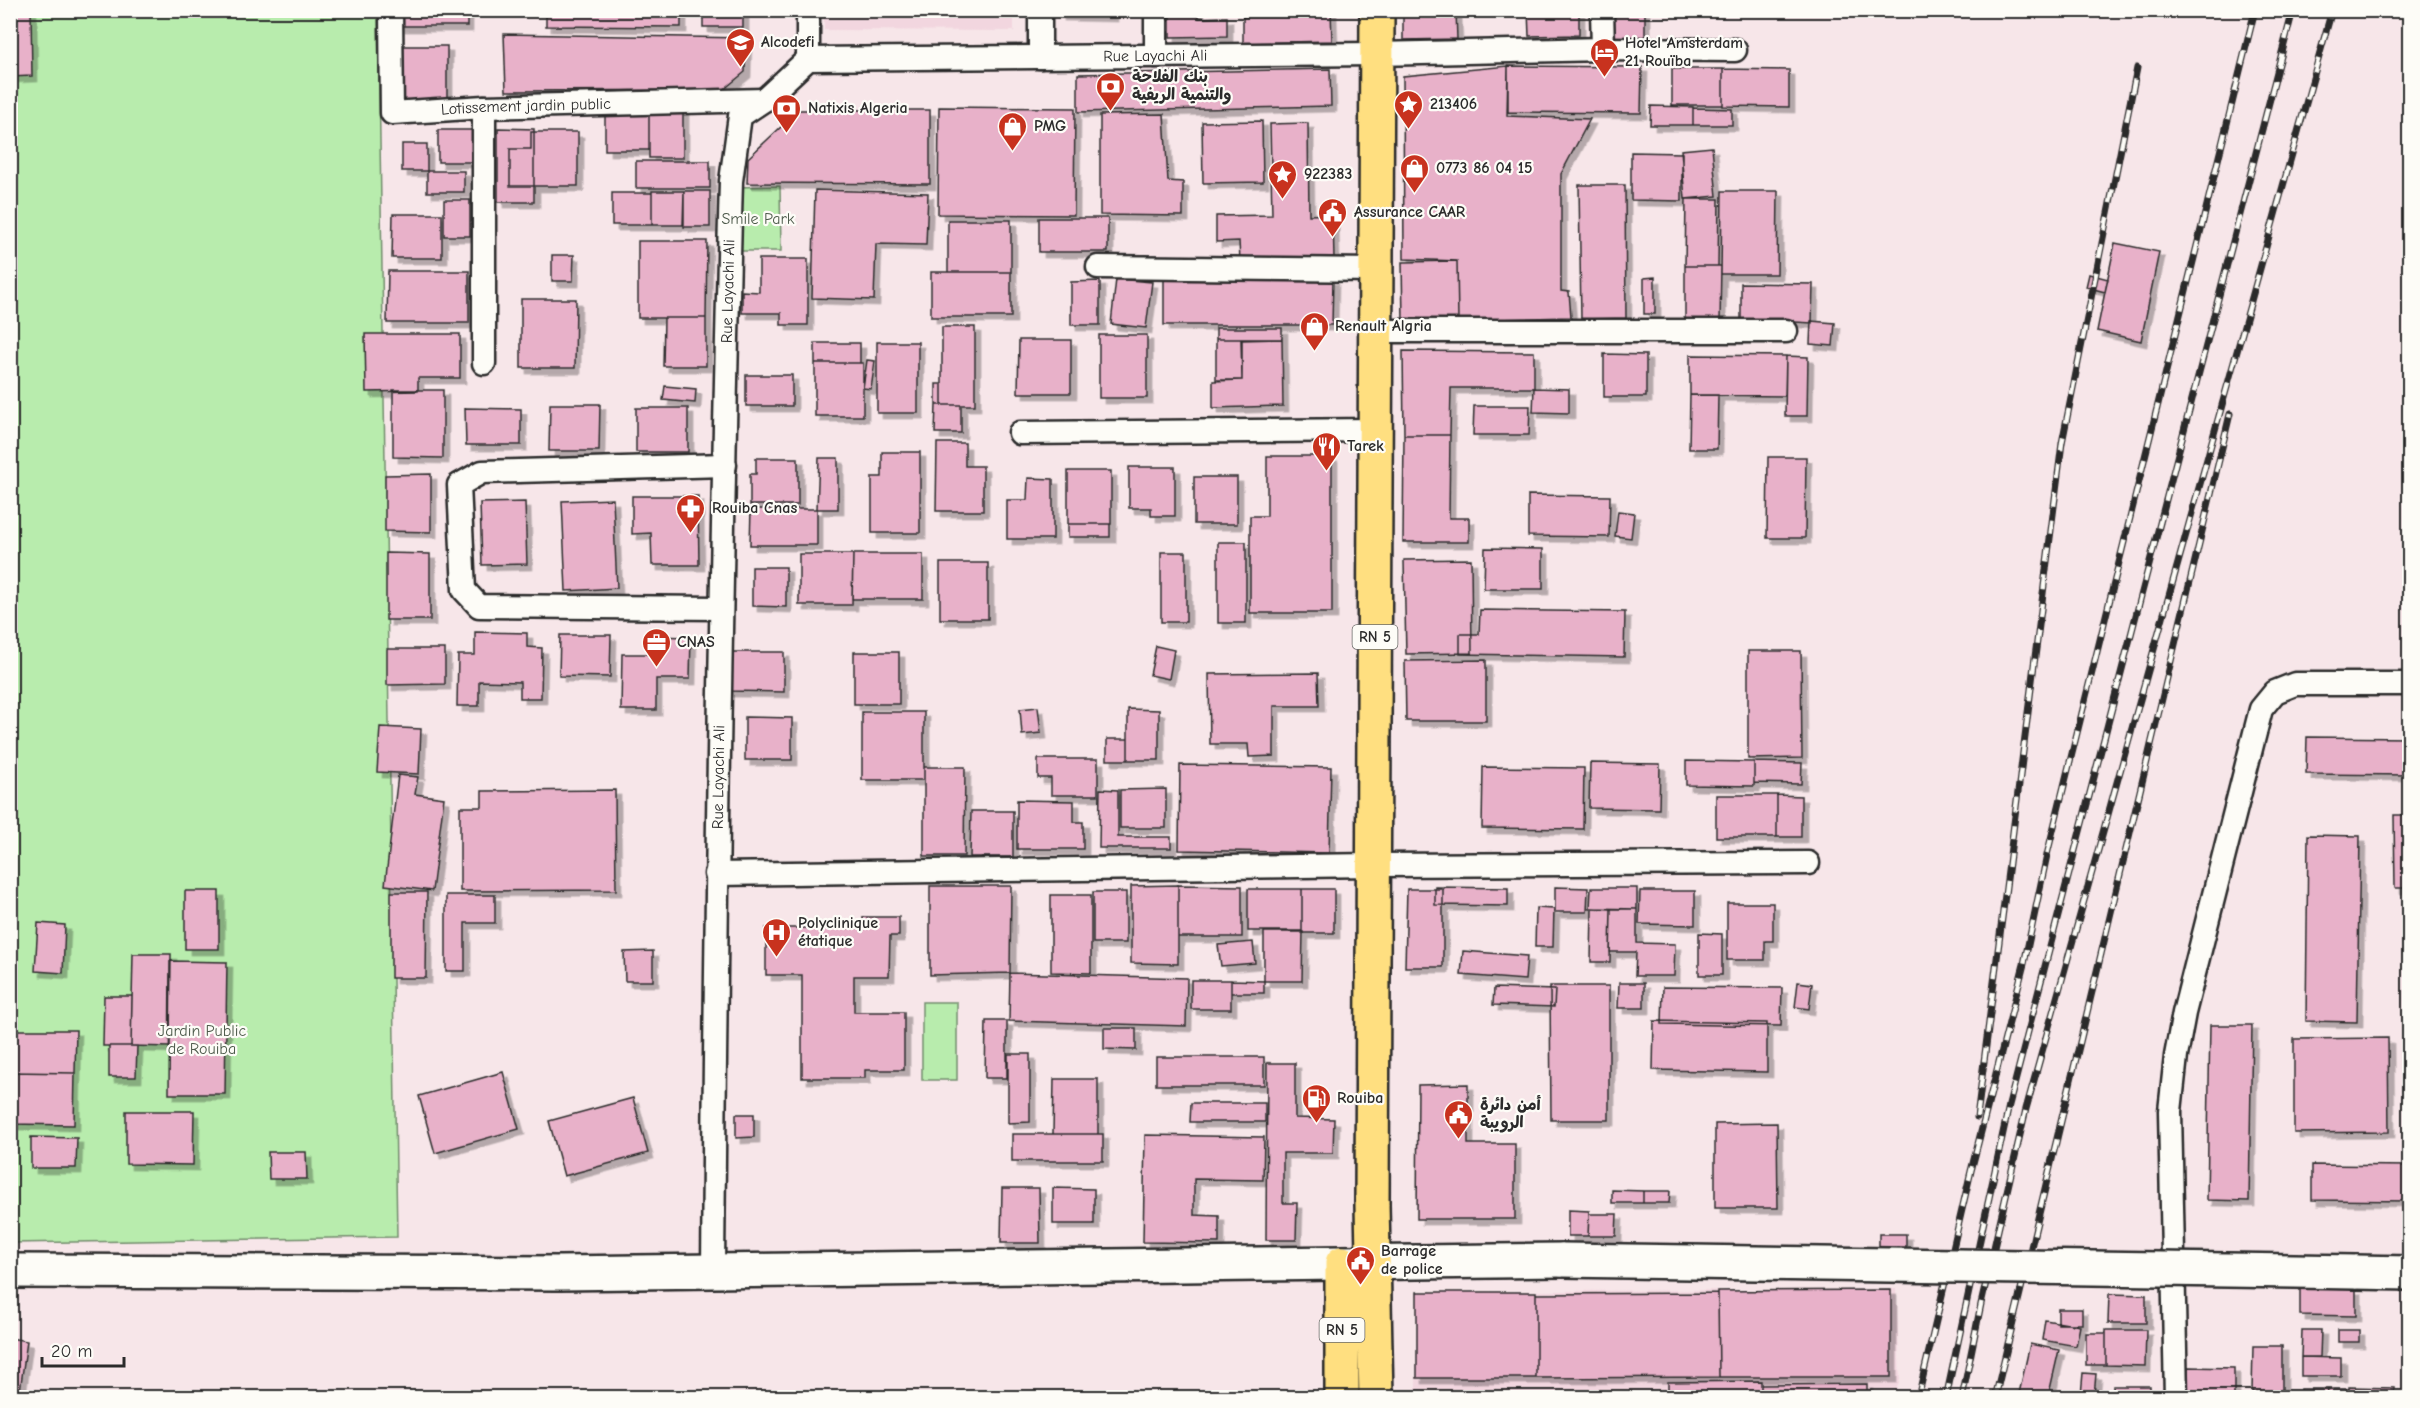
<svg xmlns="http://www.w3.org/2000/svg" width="2420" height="1408" viewBox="0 0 2420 1408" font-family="'Comic Neue','Playpen Sans Arabic',sans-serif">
<defs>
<filter id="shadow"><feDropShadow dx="5.5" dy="5.5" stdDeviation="0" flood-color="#0004"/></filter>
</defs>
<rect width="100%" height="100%" fill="#f7e6e9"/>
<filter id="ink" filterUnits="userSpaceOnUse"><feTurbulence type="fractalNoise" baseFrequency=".0167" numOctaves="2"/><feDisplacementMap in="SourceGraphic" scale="12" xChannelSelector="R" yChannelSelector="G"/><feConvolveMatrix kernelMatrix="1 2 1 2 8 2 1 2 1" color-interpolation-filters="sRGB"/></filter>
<g filter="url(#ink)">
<path fill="#f2d6df" d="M824 11H1014V31L824 30Z
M1896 1289 1900 1379 1894 1397 1416 1398 1417 1292Z"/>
<path fill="#b8ecad" stroke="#728c6c" stroke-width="1.5" d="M10 11H378L397 1237 11 1243Z
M780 186 781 251H735L736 187Z
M922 1002H957V1080H922Z"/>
<path fill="#e8b1c9" stroke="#2b2b2b" stroke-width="1.5" filter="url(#shadow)" d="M10 10H31L32 76 10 77Z
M396 10H467V26H396Z
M546 10H681V27L546 26Z
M703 10H743V27H703Z
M1059 10H1112V16L1059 15Z
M1170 10H1199V18L1227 17V36L1170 37Z
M1294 10H1331L1332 41 1243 43V17H1294Z
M1403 10H1456L1457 39 1403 40Z
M1528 10H1579V35L1529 36Z
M1607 10H1645V38H1606Z
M504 34 746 38 745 72 723 90 506 91Z
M397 46H447V101H397Z
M1508 66 1642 67 1641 113 1508 112Z
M1508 66 1507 116 1590 119 1561 174V291L1569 292 1571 317 1458 320 1457 261 1404 259 1403 76Z
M1330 69 1331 106 1078 112V74Z
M1672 69H1723V105H1672Z
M1723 69 1789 70V107L1723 106Z
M1651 106 1693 107V125H1650Z
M939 107 1075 108 1074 215 938 214Z
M605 108H649V150H605Z
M649 108H683V158H649Z
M1693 108 1732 109V125H1693Z
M799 110H930V184L747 183 748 158Z
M1164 114 1168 181 1183 182V216L1100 215V115Z
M1262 121 1263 182 1203 183 1202 122Z
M1308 123 1309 215 1333 214 1334 259 1240 261 1239 241 1216 242V216L1272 215 1270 124Z
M498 128 534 129V202H498Z
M438 130H473V162H438Z
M531 132H578V186H510V149H531Z
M402 144H427V171H402Z
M1712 147 1717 196 1685 199 1681 150Z
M1631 152 1682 153V201L1631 200Z
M636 161H710V188H636Z
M427 171H464V192H427Z
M1579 185H1625L1626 318 1581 319Z
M815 190 928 193 926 245 876 244 874 300 812 298Z
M652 191H684L683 225H652Z
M684 191H710V227H684Z
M1722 191H1778L1777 274H1721Z
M612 193H652V225H612Z
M1686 199H1719L1718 266H1685Z
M444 200H470V236H444Z
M393 214H442V258H392Z
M1039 218H1108V252H1039Z
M948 220H1011V272H948Z
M638 241H707L706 318H638Z
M2115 243 2159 252 2141 341 2097 331Z
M552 255H574L573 281H552Z
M759 259H808V325H781V313H742V291L759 292Z
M1457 261 1458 320H1403L1402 262Z
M1685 266H1721L1720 322H1685Z
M388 271H469V323H387Z
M931 272H1011V317H931Z
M2089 274 2108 279 2105 292 2086 287Z
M1655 277V314H1644V278Z
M1164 278 1333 279 1332 325H1164Z
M1116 279 1152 282 1146 328 1111 324Z
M1100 281V325H1071V282Z
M1741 283 1813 284 1812 323 1741 319Z
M521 299H576L575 368H521Z
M664 318H706V366H663Z
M1811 321 1835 323 1833 346 1810 344Z
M942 327H975V405H942Z
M1216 328H1282V339H1216Z
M365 334H460V378H418V391L366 392Z
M1099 335H1147V398H1099Z
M1216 339H1242V380H1216Z
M1282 339 1283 406 1213 408V381L1242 380 1241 340Z
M1019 340H1071V393H1018Z
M877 342H918V413H877Z
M815 343H860V363H815Z
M1403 351 1534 352V388H1451L1450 435H1404Z
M1604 354 1646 355V397H1604Z
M1690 355 1786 356 1785 396 1690 395Z
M1786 356 1808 357 1807 416H1785Z
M867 360 875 361 871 389 863 388Z
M815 363H863V416H815Z
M746 375H792V406H746Z
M936 384H942V405H936Z
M665 386 696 389 695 403 663 400Z
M1534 388 1569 389V413L1533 412Z
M393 390H443V458L393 457Z
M1690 395H1718L1717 449H1689Z
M550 404H600L599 451H549Z
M936 405H961V433H935Z
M1474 406H1530L1529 435H1473Z
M465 408 521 409V445H466Z
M636 408H688V452H636Z
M1404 435H1450L1449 518H1469V542H1403Z
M937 443H965V466H983V511H936Z
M882 452H920V533H872V477H882Z
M1267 456H1332V613H1250V516H1267Z
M1768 457H1806L1805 538H1767Z
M756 458H798V505H750V474H756Z
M819 458H838V509H817Z
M1129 467H1175V516H1151V508H1129Z
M1068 471H1111V524H1068Z
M431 474V532L385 531V475Z
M1194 477H1237V524H1194Z
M1028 478 1053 479V539H1007V500H1027Z
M1528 495 1610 496 1609 537 1528 536Z
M632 496H698L699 565H652L651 533 632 534Z
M613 499 617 588 566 591 562 501Z
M525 502 527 564 482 565 480 503Z
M751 509H817V545H750Z
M1618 511 1634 513 1631 538 1615 536Z
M1068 524H1110V537H1068Z
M1218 542H1246V623H1218Z
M1485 548 1543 549V589H1484Z
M1161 552H1186V622H1161Z
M386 553 430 554V620H386Z
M799 554H853L852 605H799Z
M853 554H923V599H852Z
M1471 559 1472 653 1406 654 1404 560Z
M940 563H988V619H940Z
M752 567H786V607L752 606Z
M1480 610 1625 612 1624 657 1460 654V634H1479Z
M475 632 527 633V647L542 648 541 698H520V682L479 681V706H457L458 655H475Z
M560 635H611L610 677 559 676Z
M650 636 691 637 690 679H656V710H621L622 654H650Z
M1156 646 1174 650 1169 679 1150 675Z
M387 649H445V684L387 685Z
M1748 651H1801L1802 758 1748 759Z
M728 652H784V692L728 691Z
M854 652H899V704H854Z
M1486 660V721H1406L1405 661Z
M1318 673 1319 706H1274V756L1249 757 1248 744H1210L1209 674Z
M1038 707 1041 733 1022 735 1020 709Z
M1128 709 1159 710V760H1128Z
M862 712H924V780H862Z
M745 717 792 718V760H745Z
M380 727 421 729 419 774 377 772Z
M2307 737 2410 738V775L2306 774Z
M1107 739H1128V760H1107Z
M1038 759H1098V795H1051V778H1038Z
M1686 761 1754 762V786L1686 785Z
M1754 762 1802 763 1801 784 1754 783Z
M1590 763 1660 764 1659 809 1589 808Z
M1180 765 1331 767 1329 853 1179 850Z
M924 767H965L964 856H924Z
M1483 767 1584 768 1583 829 1482 828Z
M398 775 418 777 415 794 444 798 432 891 385 885Z
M1100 789 1118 790V837H1171V848H1099Z
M1166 789V828H1120V790Z
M615 790 616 890 460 891V807H482V791Z
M1716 795H1777V837H1716Z
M1777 795 1801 796V837H1777Z
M1017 800 1074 801V822H1083V849H1017Z
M971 811H1013V857H970Z
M2394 815H2410V888H2395Z
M2308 835 2360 836 2357 1022 2306 1021Z
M1178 885V964L1131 963V886Z
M1178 885 1242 886V937H1178Z
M930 886H1011L1010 973 930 975Z
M1435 887 1508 888V906L1435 905Z
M1555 887 1588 888 1587 912H1555Z
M1591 888H1637V909L1590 908Z
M1248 889H1302V931H1248Z
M1302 889H1334V933H1302Z
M1407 889H1443V967H1405Z
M185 891H219V949H185Z
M1640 891H1695V925L1639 924Z
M391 892H427L426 978H391Z
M1093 892H1126V943H1093Z
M446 895H495V923H465V971H446Z
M1051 895H1091V973L1051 972Z
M1727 903H1773V941H1765V960H1727Z
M1536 908 1554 909 1553 947H1535Z
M1592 908 1611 909 1610 962H1591Z
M1611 909H1637V943L1675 944 1674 976H1635L1636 952H1610Z
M863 917H899V936H890L889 976H854V1012H904V1070H865V1078H802V975H766V928H863Z
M2409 917H2410V1103H2406Z
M38 923 65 925 63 973 35 971Z
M1264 932H1303L1302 981H1264Z
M1699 933 1722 934V975H1699Z
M1253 942 1255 963 1221 966 1218 945Z
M653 951V981H625L624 952Z
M1463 951 1527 956 1525 980 1461 975Z
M133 954H171L170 1047 131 1046Z
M170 961 227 962 225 1094H169Z
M1010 973 1187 978 1186 1026 1009 1021Z
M1191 980H1231V1009H1191Z
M1231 980 1264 981V993H1231Z
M1798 982 1812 984 1809 1009 1795 1007Z
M1619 983H1644V1008H1618Z
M1550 986H1609V1120H1551Z
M1663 987 1782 988 1781 1026 1662 1024Z
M1494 988 1555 990 1554 1007 1493 1005Z
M104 996H132L131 1046H103Z
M986 1021H1007V1078H985Z
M1654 1021 1767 1023V1072L1653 1070Z
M2210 1025H2252L2249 1201 2207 1200Z
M1104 1028H1136V1050L1104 1049Z
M14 1030H76L75 1073 13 1072Z
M2388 1038 2389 1132 2294 1133V1039Z
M109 1046H137L136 1077H109Z
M1008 1054H1030V1122L1008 1123Z
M1156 1057H1264V1085H1156Z
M1267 1063H1295V1118L1334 1119 1333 1153H1283V1203H1297L1296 1240H1266Z
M10 1072 75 1073 74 1125 10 1124Z
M503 1072 519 1129 435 1153 419 1096Z
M1054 1079H1098V1134H1053Z
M1468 1084V1144H1515V1219H1417L1418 1085Z
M633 1098 648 1153 564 1176 549 1121Z
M1191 1103H1265V1122H1190Z
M126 1111H194L193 1165 126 1164Z
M736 1114H754V1137L736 1138Z
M1777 1123 1778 1208H1715V1124Z
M1012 1134H1103V1161H1012Z
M1145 1135 1264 1137 1263 1180 1194 1179V1215L1219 1216V1243L1143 1242Z
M31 1137 77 1138 76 1168H31Z
M268 1152H306L307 1179H269Z
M2312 1165 2410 1166V1201L2312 1200Z
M1002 1188H1039L1040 1243H1001Z
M1053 1188 1094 1189V1224H1053Z
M1612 1190 1643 1191V1203H1612Z
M1643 1191H1670L1669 1203H1643Z
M1568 1210 1589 1211 1588 1236H1568Z
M1589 1214H1617L1616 1236H1588Z
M1879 1234H1906V1250H1879Z
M2300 1288 2356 1289V1316L2300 1315Z
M1891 1290V1377H1719L1718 1291Z
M1417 1292H1536V1378H1417Z
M1718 1293 1719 1377 1536 1378V1294Z
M2109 1294 2146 1295V1323H2108Z
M2058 1309H2082V1324H2058Z
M2045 1320 2080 1326 2076 1346 2042 1340Z
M2106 1330H2146L2145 1366 2106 1365Z
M2302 1330H2321L2320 1357H2301Z
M2338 1330H2359V1342H2338Z
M2086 1333H2106V1365H2086Z
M10 1338 27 1341 19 1398H10Z
M2030 1344 2059 1350 2048 1398H2018Z
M2253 1346H2282V1392H2252Z
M2301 1357 2341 1358V1376H2301Z
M2188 1367 2234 1368V1398H2187Z
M2083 1373 2096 1374 2094 1396 2081 1395Z
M1761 1381V1398H1668V1382Z
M1867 1384V1398H1761V1385Z
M2113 1386H2150V1398H2113Z
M2349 1387 2394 1388V1398H2349Z
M2300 1389H2328L2327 1398H2300Z
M2328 1389H2349V1398H2327Z"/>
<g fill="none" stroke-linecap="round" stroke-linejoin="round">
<defs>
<g id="minor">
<path id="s1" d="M391 10 392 113 484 107 764 100"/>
<path d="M808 10V59"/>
<path d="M1602 10 1603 49"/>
<path d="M1156 56V10"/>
<path d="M1040 57V10"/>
<path d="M1098 267 1376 270"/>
<path d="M1376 331H1786"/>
<path d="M484 363V107"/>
<path d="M1020 433 1376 430"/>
<path d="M720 608 479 606 464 590 459 485 482 472 725 465"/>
<path d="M716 874 1374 865 1808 863"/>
<path id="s2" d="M713 1269C716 907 721 544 731 181L740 116 764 100 808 59 1377 54 1603 49 1735 50"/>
<path d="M2176 1398 2170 1111 2176 1056 2184 1013 2261 709 2275 692 2295 684H2410"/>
</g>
<path id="secondary" d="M10 1271 560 1273 1563 1260
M2355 1272 2410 1273"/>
<path id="trunk" d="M1342 1263V1398
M1376 1398 1372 1205 1377 10"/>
</defs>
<use href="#minor" stroke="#2b2b2b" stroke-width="27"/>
<use href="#secondary" stroke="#2b2b2b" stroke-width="38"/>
<use href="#trunk" stroke="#2b2b2b" stroke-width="38"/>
<use href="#minor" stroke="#fdfcf7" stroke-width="22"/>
<use href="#secondary" stroke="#fdfcf7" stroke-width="33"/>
<use href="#trunk" stroke="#ffdf80" stroke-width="33"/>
<defs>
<path id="rail" d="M1977 1117 2062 443 2137 68
M1918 1398 1971 1171 2024 964 2047 855 2255 10
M1946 1398 2009 1105 2293 10
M1962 1398 1981 1304 2026 1109 2332 10
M1995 1398 2230 414"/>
</defs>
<use href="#rail" stroke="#2b2b2b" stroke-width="7"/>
<use href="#rail" stroke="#fdfcf7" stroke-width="4.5" stroke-dasharray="14" stroke-linecap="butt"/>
<defs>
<path id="secondary-bridge" d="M1563 1260 2355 1272"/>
</defs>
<use href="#secondary-bridge" stroke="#2b2b2b" stroke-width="38" stroke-linecap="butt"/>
<use href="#secondary-bridge" stroke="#fdfcf7" stroke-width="33"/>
</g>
</g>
<defs>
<symbol id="university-pin" viewBox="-11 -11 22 30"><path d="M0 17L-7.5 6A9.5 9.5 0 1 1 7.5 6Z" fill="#c8321e" stroke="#fdfcf7"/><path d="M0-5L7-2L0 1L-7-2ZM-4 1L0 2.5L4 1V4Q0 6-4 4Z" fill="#fff"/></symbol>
<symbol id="hotel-pin" viewBox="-11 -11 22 30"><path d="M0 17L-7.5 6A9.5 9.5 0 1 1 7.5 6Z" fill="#c8321e" stroke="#fdfcf7"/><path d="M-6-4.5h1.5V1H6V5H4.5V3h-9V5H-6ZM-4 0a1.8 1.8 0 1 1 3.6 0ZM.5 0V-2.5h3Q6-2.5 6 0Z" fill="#fff"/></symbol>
<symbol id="bank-pin" viewBox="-11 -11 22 30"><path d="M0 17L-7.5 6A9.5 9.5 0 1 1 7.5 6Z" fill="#c8321e" stroke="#fdfcf7"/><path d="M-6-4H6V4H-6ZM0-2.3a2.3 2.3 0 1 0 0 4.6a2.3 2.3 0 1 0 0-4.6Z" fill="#fff"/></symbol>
<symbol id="sight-pin" viewBox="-11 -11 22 30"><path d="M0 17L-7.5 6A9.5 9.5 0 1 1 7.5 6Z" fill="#c8321e" stroke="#fdfcf7"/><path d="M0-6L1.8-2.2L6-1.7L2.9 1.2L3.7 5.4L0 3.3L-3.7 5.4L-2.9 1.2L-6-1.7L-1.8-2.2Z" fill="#fff"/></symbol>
<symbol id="shop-pin" viewBox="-11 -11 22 30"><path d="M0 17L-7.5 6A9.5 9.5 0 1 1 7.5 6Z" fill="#c8321e" stroke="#fdfcf7"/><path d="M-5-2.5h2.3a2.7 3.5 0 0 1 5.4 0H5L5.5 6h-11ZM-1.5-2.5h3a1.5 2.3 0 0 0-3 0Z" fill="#fff"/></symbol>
<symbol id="civic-pin" viewBox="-11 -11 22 30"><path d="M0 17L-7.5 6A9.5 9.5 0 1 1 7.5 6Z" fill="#c8321e" stroke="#fdfcf7"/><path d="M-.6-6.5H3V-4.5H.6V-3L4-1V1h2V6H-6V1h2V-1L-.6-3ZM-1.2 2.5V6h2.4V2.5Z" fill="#fff"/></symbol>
<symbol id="restaurant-pin" viewBox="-11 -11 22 30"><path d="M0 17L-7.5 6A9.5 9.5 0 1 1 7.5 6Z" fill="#c8321e" stroke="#fdfcf7"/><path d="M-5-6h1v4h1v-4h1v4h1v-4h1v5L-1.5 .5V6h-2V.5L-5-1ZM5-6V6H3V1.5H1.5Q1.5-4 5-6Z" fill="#fff"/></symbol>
<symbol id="pharmacy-pin" viewBox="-11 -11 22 30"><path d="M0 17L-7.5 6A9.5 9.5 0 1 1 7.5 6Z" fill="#c8321e" stroke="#fdfcf7"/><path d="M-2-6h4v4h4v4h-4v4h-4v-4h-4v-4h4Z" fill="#fff"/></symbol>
<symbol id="office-pin" viewBox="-11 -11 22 30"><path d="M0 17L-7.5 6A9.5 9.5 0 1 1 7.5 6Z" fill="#c8321e" stroke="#fdfcf7"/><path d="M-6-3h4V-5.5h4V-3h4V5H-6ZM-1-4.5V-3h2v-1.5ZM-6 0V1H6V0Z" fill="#fff"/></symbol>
<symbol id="hospital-pin" viewBox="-11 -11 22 30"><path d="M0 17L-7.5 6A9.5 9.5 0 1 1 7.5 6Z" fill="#c8321e" stroke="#fdfcf7"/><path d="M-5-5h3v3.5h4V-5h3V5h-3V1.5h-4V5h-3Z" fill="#fff"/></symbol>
<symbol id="fuel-pin" viewBox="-11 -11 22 30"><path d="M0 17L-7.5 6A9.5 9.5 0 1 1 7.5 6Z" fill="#c8321e" stroke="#fdfcf7"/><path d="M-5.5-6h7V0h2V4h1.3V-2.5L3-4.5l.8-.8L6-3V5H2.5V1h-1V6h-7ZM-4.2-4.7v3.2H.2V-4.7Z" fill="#fff"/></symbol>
</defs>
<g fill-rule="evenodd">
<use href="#university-pin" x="724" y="26" width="33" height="45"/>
<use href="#hotel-pin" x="1588" y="36" width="33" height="45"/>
<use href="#bank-pin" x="1094" y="70" width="33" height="45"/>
<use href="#sight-pin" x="1392" y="88" width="33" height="45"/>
<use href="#bank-pin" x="770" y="92" width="33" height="45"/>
<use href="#shop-pin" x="996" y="110" width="33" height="45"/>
<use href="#shop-pin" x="1398" y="152" width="33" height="45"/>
<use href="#sight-pin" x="1266" y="158" width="33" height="45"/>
<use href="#civic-pin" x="1316" y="196" width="33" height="45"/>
<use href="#shop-pin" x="1298" y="310" width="33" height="45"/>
<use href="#restaurant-pin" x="1310" y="430" width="33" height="45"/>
<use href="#pharmacy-pin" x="674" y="492" width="33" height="45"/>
<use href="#office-pin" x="640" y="626" width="33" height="45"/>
<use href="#hospital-pin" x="760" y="916" width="33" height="45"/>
<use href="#fuel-pin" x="1300" y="1082" width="33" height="45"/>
<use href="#civic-pin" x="1442" y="1098" width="33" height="45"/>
<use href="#civic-pin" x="1344" y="1244" width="33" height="45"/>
</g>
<g text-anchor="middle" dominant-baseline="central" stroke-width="4.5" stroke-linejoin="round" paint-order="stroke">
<g fill="#fdfcf7" stroke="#6a6a68" stroke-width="1.5">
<rect x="1352.5" y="625" width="45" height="24" rx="4.5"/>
<rect x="1319.5" y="1318" width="45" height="24" rx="4.5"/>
</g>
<g font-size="15" font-weight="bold" fill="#2b2b2b">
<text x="1375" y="637">RN 5</text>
<text x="1342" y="1330">RN 5</text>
</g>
<g font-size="16" font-weight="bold" fill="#2b2b2b" stroke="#fdfcf7" text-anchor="start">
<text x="761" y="42">Alcodefi</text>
<text x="1625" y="43">Hotel Amsterdam<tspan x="1625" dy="18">21 Rouïba</tspan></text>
<text x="1132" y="77">بنك الفلاحة<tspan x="1132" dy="18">والتنمية الريفية</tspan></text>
<text x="1430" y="104">213406</text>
<text x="808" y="108">Natixis Algeria</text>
<text x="1034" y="126">PMG</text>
<text x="1436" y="168">0773 86 04 15</text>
<text x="1304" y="174">922383</text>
<text x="1354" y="212">Assurance CAAR</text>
<text x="1335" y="326">Renault Algria</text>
<text x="1347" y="446">Tarek</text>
<text x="712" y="508">Rouiba Cnas</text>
<text x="677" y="642">CNAS</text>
<text x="798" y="923">Polyclinique<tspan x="798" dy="18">étatique</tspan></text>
<text x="1337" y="1098">Rouiba</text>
<text x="1480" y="1105">أمن دائرة<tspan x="1480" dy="18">الرويبة</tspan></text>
<text x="1381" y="1251">Barrage<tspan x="1381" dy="18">de police</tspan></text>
</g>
<g font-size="16" fill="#2b2b2b" stroke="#fdfcf7">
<text stroke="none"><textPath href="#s2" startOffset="1590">Rue Layachi Ali</textPath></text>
<text stroke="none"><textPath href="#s1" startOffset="237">Lotissement jardin public</textPath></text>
<text stroke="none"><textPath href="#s2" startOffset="978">Rue Layachi Ali</textPath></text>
<text stroke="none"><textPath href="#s2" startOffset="492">Rue Layachi Ali</textPath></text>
</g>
<g font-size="16" fill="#4e5b4c" stroke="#fdfcf7">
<text x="758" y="219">Smile Park</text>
<text x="202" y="1031">Jardin Public<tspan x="202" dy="18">de Rouiba</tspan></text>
</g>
</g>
<rect width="2420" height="1408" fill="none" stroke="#fdfcf7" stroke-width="36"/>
<rect x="18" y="18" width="2384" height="1372" fill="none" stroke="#2b2b2b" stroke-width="2" filter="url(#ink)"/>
<path d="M42 1357v9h82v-9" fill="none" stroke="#2b2b2b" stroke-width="3"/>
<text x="51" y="1357" font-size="18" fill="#2b2b2b" stroke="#fdfcf7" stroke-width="4.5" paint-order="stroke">20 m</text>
</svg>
